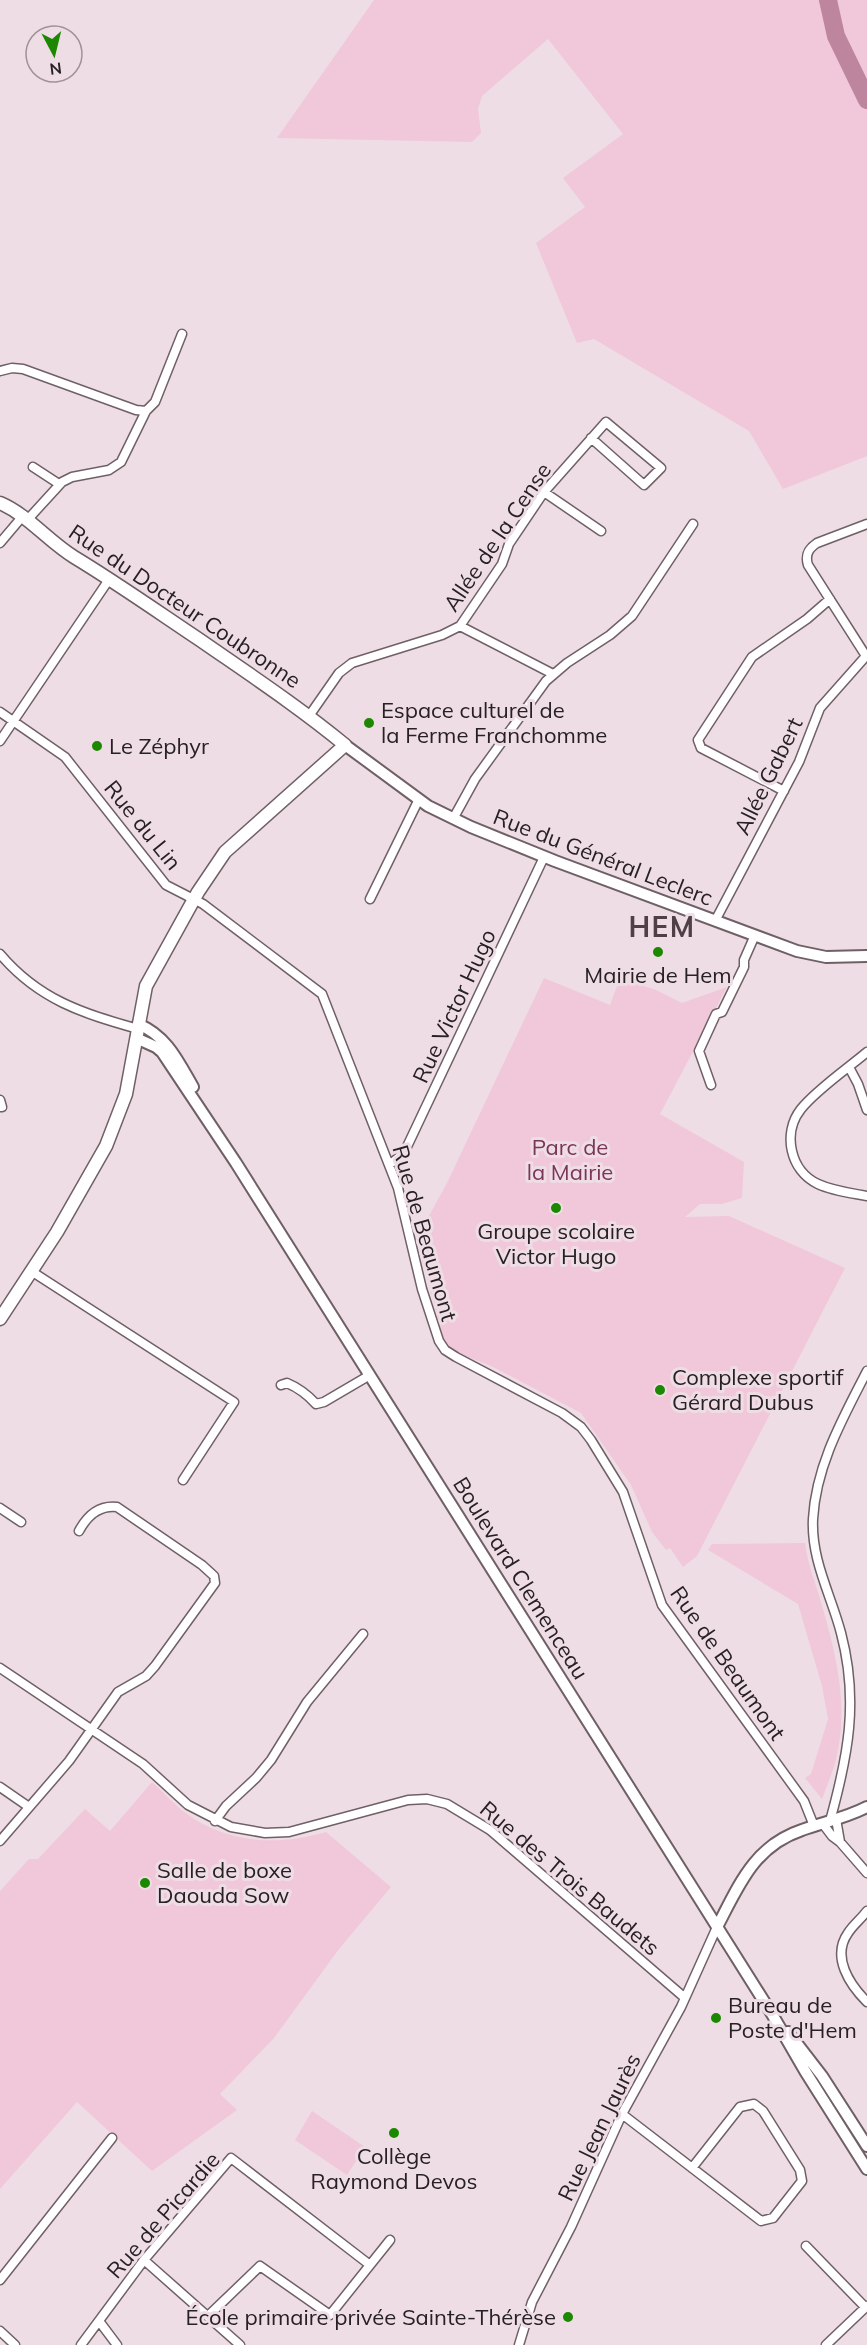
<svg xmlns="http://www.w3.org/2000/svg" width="867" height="2345" viewBox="0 0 867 2345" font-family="Mulish,sans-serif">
<rect width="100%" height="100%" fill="#efdde5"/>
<path fill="#f0c8d9" d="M374 0H867V456L783 489 749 431 594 339 577 343 536 243 585 207 563 178 623 134 548 39 482 96 478 109 481 133 472 142 277 138Z
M544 978 610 1005 620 978 656 990 682 1003 727 987 660 1114 744 1162 742 1198 722 1204H700L685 1217 729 1216 845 1268 697 1556 683 1567 670 1548 666 1550 652 1532 631 1485 581 1413 493 1367 451 1350 445 1344 421 1257 424 1225 447 1183Z
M805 1543C808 1567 817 1586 823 1609 837 1658 848 1705 837 1755 834 1770 827 1785 822 1799L805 1778 811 1774 828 1719 822 1686 798 1604 708 1550 712 1544Z
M152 1782C164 1792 174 1805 187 1814 229 1844 278 1846 326 1832L391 1887 339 1949 274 2038 220 2094 237 2110 152 2171 77 2102 0 2189V1891L29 1859H38L85 1809 110 1831Z
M312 2111 365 2147 347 2175 295 2140Z"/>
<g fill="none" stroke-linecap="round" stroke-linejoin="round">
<path stroke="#bd869e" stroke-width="18" d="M828 0 836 36 867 100"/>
<defs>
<path id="minor" d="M0 371 12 368 23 369 136 410 146 411
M33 467 59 484
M544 492 601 531
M0 543 22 517H30L62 482 72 477 109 470 121 462 146 411 155 402 182 334
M460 626 553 674
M866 656 808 565C805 555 808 549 817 543L867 524
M0 712 65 757 166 885 203 904 322 994 398 1188 422 1289 439 1341 445 1350 456 1357 562 1413 581 1427 591 1440 623 1492 662 1605 804 1801 814 1826
M309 716 339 673 352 663 442 635 460 626 502 564 509 544 544 492 606 422 661 468 644 485 591 438
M0 741 110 578
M784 791 701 748 698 740 752 657 807 619 830 599
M453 819 475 779 546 681 567 663 610 635 632 616 693 524
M370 899 419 799
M715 921 799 762 820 708 867 655
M0 954C39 1000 82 1013 138 1029
M867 1052C848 1068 816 1090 801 1109 782 1133 790 1171 818 1184 833 1191 851 1193 867 1196
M849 1067 858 1084 867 1110
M711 1085 699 1051 716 1014 722 1012 744 967V960L755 935
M0 1100 2 1107H0
M389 1165 404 1153 544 857
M31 1271 234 1402 183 1480
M281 1385 287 1383C299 1388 307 1394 316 1404L324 1402 370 1375
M0 1508 21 1522
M0 1668 143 1764 188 1805 231 1827 265 1833 289 1832 408 1800 427 1799 447 1804 490 1830 685 1998
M0 1787 29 1807
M836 1819 840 1842
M215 1821 226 1806 256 1778 271 1760 307 1702 363 1634
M830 1821C848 1756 859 1701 841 1633 831 1595 811 1560 813 1519 816 1465 843 1418 867 1371
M823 1824 832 1836 840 1842 867 1873
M0 1841 69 1761 118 1692 146 1676 155 1666 215 1583 214 1576 202 1565 117 1507C99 1505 87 1516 79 1531
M867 1911C861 1919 853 1925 848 1933 831 1957 850 1985 867 2002
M622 2114 761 2221 773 2218 802 2181 800 2170 763 2111 754 2104 740 2107 692 2168
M806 2246 865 2307
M144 2260 240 2345
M0 2280 112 2138
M208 2316 260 2266 330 2315 390 2240
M99 2321 117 2345
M0 2331 15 2345
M81 2345 144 2260 231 2158 370 2265
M519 2345 532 2302 571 2227 622 2114 681 2007 717 1927
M826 2345 867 2306"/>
<path id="tertiary" d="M345 745 428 806 471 827 555 861 797 951 826 957 867 956
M138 1024C167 1036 178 1061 193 1087
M136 1038 156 1047 162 1052 236 1163 772 2014 805 2071 867 2169
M717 1927C739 1885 754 1846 802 1830 824 1822 846 1818 867 1807
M788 2032 822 2076 867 2146"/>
<path id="secondary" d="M0 503C28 515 48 541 74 557 117 583 158 612 200 640 249 674 299 707 345 745L225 852 198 892 146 986 126 1094 106 1146 57 1232 0 1319"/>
</defs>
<use href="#minor" stroke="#6f6066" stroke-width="11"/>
<use href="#tertiary" stroke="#6f6066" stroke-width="14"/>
<use href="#secondary" stroke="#6f6066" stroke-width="15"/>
<use href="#minor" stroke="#fff" stroke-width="8"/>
<use href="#tertiary" stroke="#fff" stroke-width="10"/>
<use href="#secondary" stroke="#fff" stroke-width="12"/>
</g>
<g fill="#1c8700" stroke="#efdde5" stroke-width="2">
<circle cx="369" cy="723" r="6"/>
<circle cx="97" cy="746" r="6"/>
<circle cx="658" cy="952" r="6"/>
<circle cx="556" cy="1208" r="6"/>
<circle cx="660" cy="1390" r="6"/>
<circle cx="145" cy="1883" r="6"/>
<circle cx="716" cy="2018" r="6"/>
<circle cx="394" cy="2133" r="6"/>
<circle cx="568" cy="2317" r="6"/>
</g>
<g text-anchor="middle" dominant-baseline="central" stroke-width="6" stroke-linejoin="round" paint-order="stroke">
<g font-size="22" fill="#272123" stroke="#efdde5">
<text transform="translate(497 537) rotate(-56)">Allée de la Cense</text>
<text transform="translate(185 606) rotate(34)">Rue du Docteur Coubronne</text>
<text transform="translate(768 776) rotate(-64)">Allée Gabert</text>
<text transform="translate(143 825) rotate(51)">Rue du Lin</text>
<text transform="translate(603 857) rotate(21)">Rue du Général Leclerc</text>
<text transform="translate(454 1006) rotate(-65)">Rue Victor Hugo</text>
<text transform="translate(425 1233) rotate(74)">Rue de Beaumont</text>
<text transform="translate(521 1578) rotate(58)">Boulevard Clemenceau</text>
<text transform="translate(728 1663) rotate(55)">Rue de Beaumont</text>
<text transform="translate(570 1878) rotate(40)">Rue des Trois Baudets</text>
<text transform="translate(599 2127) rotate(-64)">Rue Jean Jaurès</text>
<text transform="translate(163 2215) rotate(-49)">Rue de Picardie</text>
</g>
<g font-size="22" fill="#272123" stroke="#efdde5" text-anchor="start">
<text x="381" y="710">Espace culturel de<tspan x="381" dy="25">la Ferme Franchomme</tspan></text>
<text x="109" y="746">Le Zéphyr</text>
<text x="658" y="975" text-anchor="middle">Mairie de Hem</text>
<text x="556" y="1231" text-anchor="middle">Groupe scolaire<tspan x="556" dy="25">Victor Hugo</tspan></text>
<text x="672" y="1377">Complexe sportif<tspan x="672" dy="25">Gérard Dubus</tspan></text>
<text x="157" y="1870">Salle de boxe<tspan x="157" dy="25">Daouda Sow</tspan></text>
<text x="728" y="2005">Bureau de<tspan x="728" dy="25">Poste d'Hem</tspan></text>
<text x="394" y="2156" text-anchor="middle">Collège<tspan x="394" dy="25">Raymond Devos</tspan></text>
<text x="556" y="2317" text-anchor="end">École primaire privée Sainte-Thérèse</text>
</g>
<g font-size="22" fill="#7b3558" stroke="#efdde5">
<text x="570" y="1147">Parc de<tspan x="570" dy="25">la Mairie</tspan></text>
</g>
<g font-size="28" font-weight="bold" letter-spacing="1.5" fill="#4e4046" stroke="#efdde5">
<text x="662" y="926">HEM</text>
</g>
</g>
<g transform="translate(54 54) rotate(173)"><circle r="28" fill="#efdde5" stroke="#9f9297" stroke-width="1.5"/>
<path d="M0-4.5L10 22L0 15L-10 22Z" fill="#1c8700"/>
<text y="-9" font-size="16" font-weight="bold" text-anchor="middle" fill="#272123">N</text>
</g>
</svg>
